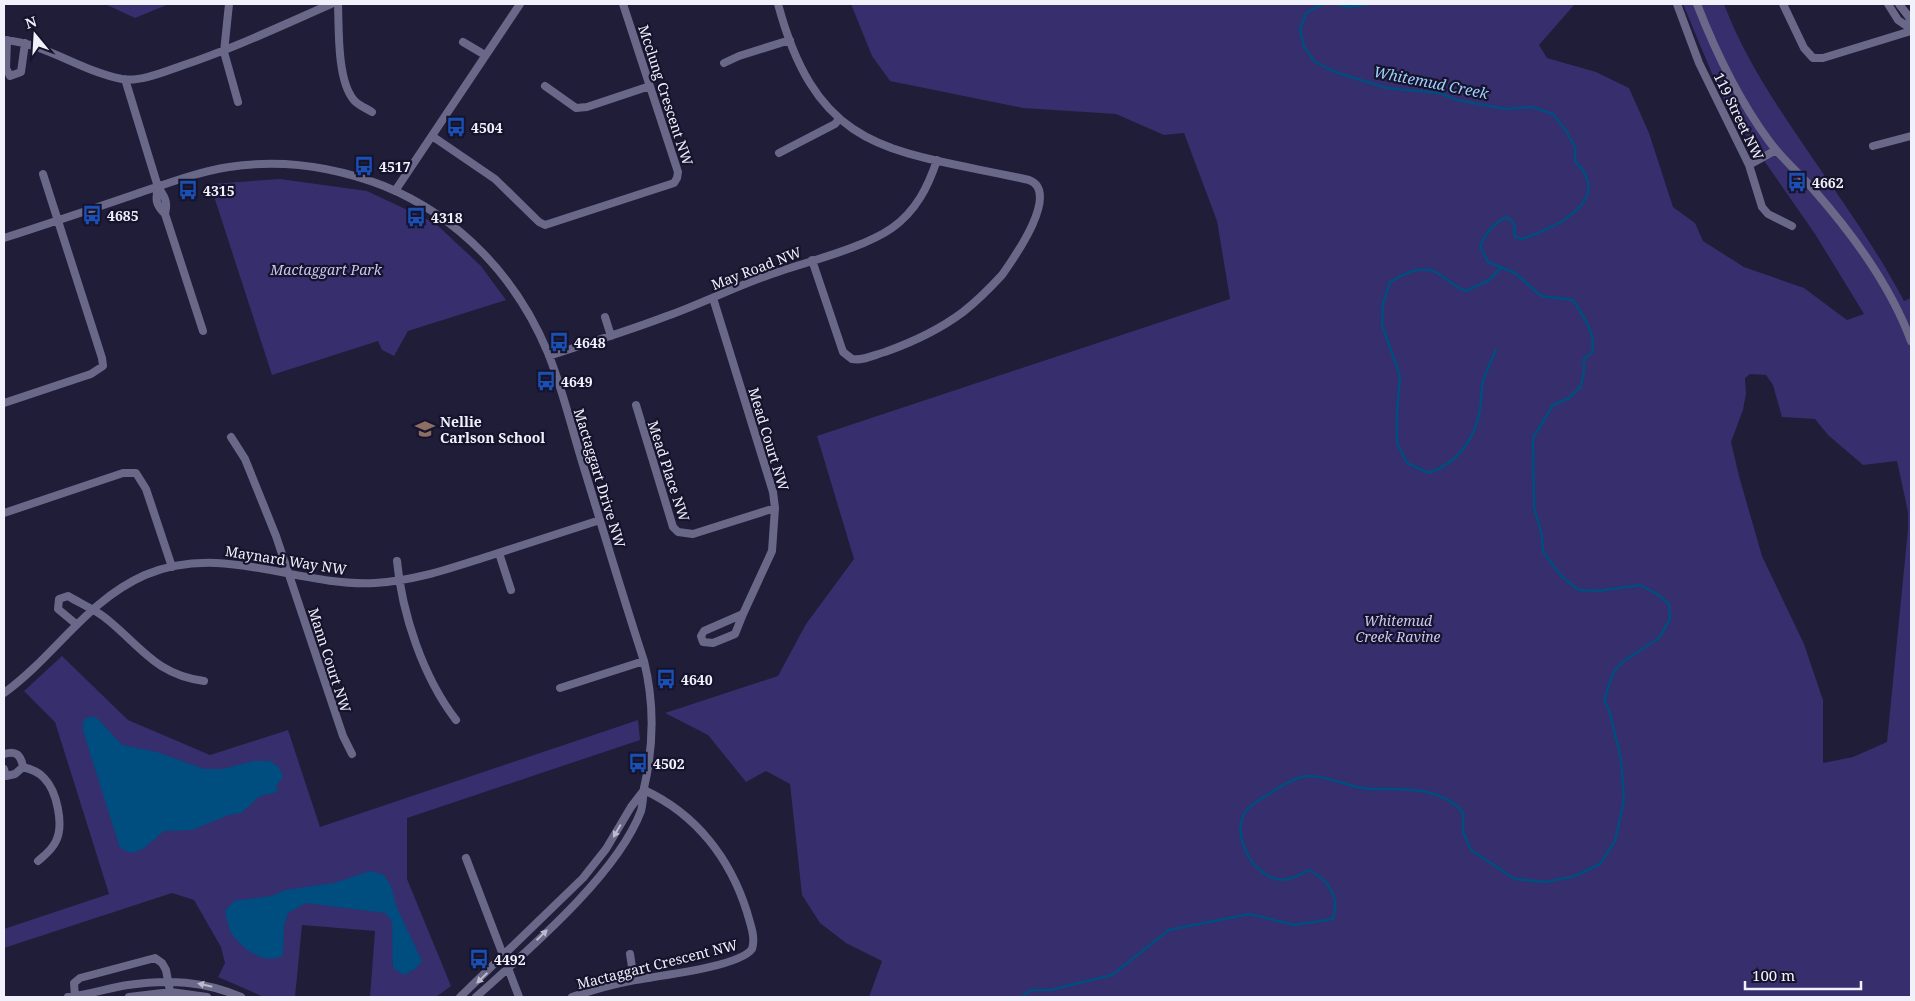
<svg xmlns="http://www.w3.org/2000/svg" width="1915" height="1001" viewBox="0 0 1915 1001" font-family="'Noto Serif',serif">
<rect width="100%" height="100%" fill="#1f1d37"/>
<path fill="#362e6d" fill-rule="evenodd" d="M105 4H169L135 18Z
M851 4H1575L1539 45 1547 58 1596 72 1629 88 1649 133 1673 207 1695 223 1703 241 1744 267 1804 288 1847 320 1864 314 1815 234 1731 113 1713 76 1683 4H1724C1744 57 1775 103 1807 150 1841 199 1876 248 1904 301L1911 298V997H869L882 961 846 943 820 923 802 895 790 784 766 771 746 782 708 735 665 713 778 676 806 624 854 559 817 436 1230 299 1217 221 1184 133 1164 135 1116 114 1023 108 890 81 872 56ZM1750 374 1766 375 1773 385 1782 417 1815 419 1828 435 1863 465 1897 461 1908 512V529L1887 742 1853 757 1823 763V700L1804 644 1762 556 1739 476 1731 442 1743 410 1746 393 1745 378Z
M280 179 367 191 435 223 481 266 506 300 408 331 394 356 382 350 378 341 272 375 210 184Z
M62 656 128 720 210 755 288 730 320 827 638 720 640 740 407 818V879L451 986 436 997H370L375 931 302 925 295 997H264L218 977 225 963 221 947 194 900 172 893 4 948V929L109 894 55 722 24 691Z"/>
<path fill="#004d7f" d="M91 716 97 718 122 745 157 752 204 769H222L254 761H270L279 767 283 777 276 786 278 792 260 796 241 813 229 815 192 830 164 831 143 849 131 853 120 848 83 731V720Z
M370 871 384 875 391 886 397 908 422 961 415 969 404 975 393 968 392 921 385 913 306 903 288 913 284 926 283 955C266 966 243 950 232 934 228 928 227 918 225 911L234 901 271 896 286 890 334 883Z"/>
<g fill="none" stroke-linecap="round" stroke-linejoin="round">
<path stroke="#004d7f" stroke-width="2.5" d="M1337 4 1349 7 1369 4
M1496 350C1491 361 1484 374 1482 386 1481 394 1481 402 1480 410 1475 439 1458 463 1429 473L1407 463 1397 443V411L1400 376 1382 325 1383 303 1390 282C1404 274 1423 263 1439 274 1449 281 1455 287 1466 291L1489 280 1501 268
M1021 997 1031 990H1050L1112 975 1169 930 1250 914 1294 925 1333 919C1340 897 1329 881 1309 870 1299 875 1288 882 1277 879 1254 875 1235 841 1242 819 1246 806 1261 799 1272 792 1282 786 1295 777 1307 776 1328 775 1349 788 1370 789 1403 789 1439 786 1463 812V832L1471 850 1515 879 1546 882 1575 876 1600 864 1615 841 1624 800 1621 759 1609 710 1604 700 1613 673 1621 663 1659 638 1670 619 1669 604 1657 594 1640 585 1598 591 1579 590 1562 577 1543 552 1542 536 1534 507 1533 438 1553 405 1569 398 1581 386 1584 371V358L1592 353C1596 332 1584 318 1573 300L1541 296 1515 273 1488 262 1480 246C1486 233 1493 223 1507 217 1515 223 1516 227 1514 236L1522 239C1554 228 1616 201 1575 161V147L1566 131 1553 114 1532 107 1506 109 1457 100 1439 93 1387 88 1335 72 1315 62 1304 47 1300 29 1306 13 1323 4"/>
<path stroke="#696888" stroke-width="8" d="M229 4 224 52 238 102
M338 4C339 28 337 79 353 99 357 105 366 108 372 112
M778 4C819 157 895 150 1029 180 1061 192 1014 258 1002 275 990 288 977 301 963 312 939 330 913 342 885 352 874 355 863 361 852 359L843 352 812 260
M1677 4 1699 63 1749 165 1762 207 1768 214 1792 226
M1697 4C1716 53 1738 99 1769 141 1782 159 1799 173 1813 189 1851 232 1891 287 1911 341
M1783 4 1804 48 1813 58H1823L1911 31
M1888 4 1898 20 1911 29
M1899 4 1909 17 1911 26
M4 40C46 43 80 71 122 79 140 82 164 72 181 66 232 49 281 26 331 4
M7 40 6 68 10 76 21 72 25 43
M463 42 485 55
M724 63 739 56 790 40
M125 79 158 187C165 197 168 202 165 214
M545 86 576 108 587 107 650 86
M432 136 495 179 539 222 545 225 674 183 677 178 678 172 623 4
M1873 146 1911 136
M779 153 835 124 839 119
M1749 165 1776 150
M158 187C155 200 156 205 165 214L203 331
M395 191 520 4
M4 238C48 224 92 209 136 194 166 184 197 172 229 167 281 159 335 167 384 186 460 217 517 278 548 353 563 390 572 430 584 468 604 533 623 597 644 661 655 705 654 745 644 788 643 796 643 804 641 811 617 875 527 951 476 997
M713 298 773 492 775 508 772 551 743 614 704 631 701 636 703 642 713 643 735 634 743 614
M605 317 611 336
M549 356C588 343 628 331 667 316 701 304 734 287 769 275 805 262 862 249 892 228 916 211 928 187 937 160
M4 403 91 374 103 366 102 358 43 174
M636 405 673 527 678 532 693 534 775 508
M231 437 245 459 276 536 343 736 352 754
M4 513 123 473H136L146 489 172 567
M499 553 511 590
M397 561C402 614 423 677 456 720
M76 624 58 609 59 599 68 596C81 604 97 610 108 620 142 648 157 675 204 681
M560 688 644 661
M4 693C55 656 86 601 145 575 224 542 296 587 375 583 415 581 451 568 489 556 526 544 563 532 600 520
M4 754C16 750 21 755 23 767
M23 767C31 769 39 772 44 778 57 791 64 825 56 841 52 850 45 855 38 861
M4 769 6 776 15 774 23 767
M466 858 519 997
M630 954 634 980
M68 997C89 995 108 988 128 985 168 979 204 981 241 997
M75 997 74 983 80 978 155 958 162 963 166 970 171 997
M129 997 171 992 207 997
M460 997 583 878 606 849 631 807 644 790
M572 997C592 990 613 984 635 980 658 976 739 967 752 949 756 937 750 924 747 912 730 858 696 814 644 790"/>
</g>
<defs><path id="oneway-solid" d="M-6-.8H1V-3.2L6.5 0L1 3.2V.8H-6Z" transform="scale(1.25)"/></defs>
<g fill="#bbbace">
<use href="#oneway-solid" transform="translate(617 831) rotate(120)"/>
<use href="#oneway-solid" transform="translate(542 935) rotate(-44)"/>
<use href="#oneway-solid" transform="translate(482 978) rotate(136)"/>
<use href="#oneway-solid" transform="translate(205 985) rotate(-167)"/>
</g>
<defs>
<symbol id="bus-bare" viewBox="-9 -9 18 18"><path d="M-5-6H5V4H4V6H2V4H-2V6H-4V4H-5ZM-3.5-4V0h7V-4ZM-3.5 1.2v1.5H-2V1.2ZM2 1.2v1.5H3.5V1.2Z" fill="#1a4fb4" stroke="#16132d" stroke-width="2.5" paint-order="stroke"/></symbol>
<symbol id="school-bare" viewBox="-9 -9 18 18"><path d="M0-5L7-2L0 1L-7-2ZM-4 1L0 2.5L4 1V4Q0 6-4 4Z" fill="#8d6e63" stroke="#16132d" stroke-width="2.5" paint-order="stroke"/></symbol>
</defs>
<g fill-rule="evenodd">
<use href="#bus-bare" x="442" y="113" width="28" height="28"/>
<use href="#bus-bare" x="350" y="152" width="28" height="28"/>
<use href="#bus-bare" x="1783" y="168" width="28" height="28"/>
<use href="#bus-bare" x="174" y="176" width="28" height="28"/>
<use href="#bus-bare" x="78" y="201" width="28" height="28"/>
<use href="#bus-bare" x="402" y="203" width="28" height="28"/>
<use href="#bus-bare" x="545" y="328" width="28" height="28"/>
<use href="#bus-bare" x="532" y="367" width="28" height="28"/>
<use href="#school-bare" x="411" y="415" width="28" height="28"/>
<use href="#bus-bare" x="652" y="665" width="28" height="28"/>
<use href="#bus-bare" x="624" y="749" width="28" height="28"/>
<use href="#bus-bare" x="465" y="945" width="28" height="28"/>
</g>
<g text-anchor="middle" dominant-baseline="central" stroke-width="4.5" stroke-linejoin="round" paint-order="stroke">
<g font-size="14" fill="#f1f1fc" stroke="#16132d">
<text transform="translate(666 95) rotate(72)">Mcclung Crescent NW</text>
<text transform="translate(1739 116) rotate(64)">119 Street NW</text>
<text transform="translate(756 268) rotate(-21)">May Road NW</text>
<text transform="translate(769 439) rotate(73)">Mead Court NW</text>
<text transform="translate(669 471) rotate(72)">Mead Place NW</text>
<text transform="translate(600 478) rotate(73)">Mactaggart Drive NW</text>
<text transform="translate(286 560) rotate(9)">Maynard Way NW</text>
<text transform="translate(330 660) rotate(72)">Mann Court NW</text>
<text transform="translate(657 964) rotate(-14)">Mactaggart Crescent NW</text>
</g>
<g font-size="14" font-weight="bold" fill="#f1f1fc" stroke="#16132d" text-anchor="start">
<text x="471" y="127">4504</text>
<text x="379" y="166">4517</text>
<text x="1812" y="182">4662</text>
<text x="203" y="190">4315</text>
<text x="107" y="215">4685</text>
<text x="431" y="217">4318</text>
<text x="574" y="342">4648</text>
<text x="561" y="381">4649</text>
<text x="440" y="421">Nellie<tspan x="440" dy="16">Carlson School</tspan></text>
<text x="681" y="679">4640</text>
<text x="653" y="763">4502</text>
<text x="494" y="959">4492</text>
</g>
<g font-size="14" font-style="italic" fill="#c8c7ee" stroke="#16132d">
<text x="326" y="269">Mactaggart Park</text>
<text x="1398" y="620">Whitemud<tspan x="1398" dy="16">Creek Ravine</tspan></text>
</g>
<g font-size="15" font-style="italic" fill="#9ed0fc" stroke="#16132d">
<text transform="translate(1431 82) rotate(11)">Whitemud Creek</text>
</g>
</g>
<rect width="1915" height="1001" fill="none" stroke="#f1f1fc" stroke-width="10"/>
<g transform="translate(35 35) rotate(342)" stroke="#16132d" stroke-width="4" paint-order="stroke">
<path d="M0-4L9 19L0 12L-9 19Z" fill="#f1f1fc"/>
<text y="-8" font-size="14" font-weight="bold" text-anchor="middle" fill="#f1f1fc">N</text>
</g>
<path d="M1745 981v8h116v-8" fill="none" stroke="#f1f1fc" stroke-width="2.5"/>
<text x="1752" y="981" font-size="15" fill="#f1f1fc" stroke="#16132d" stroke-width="4" paint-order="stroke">100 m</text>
</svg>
